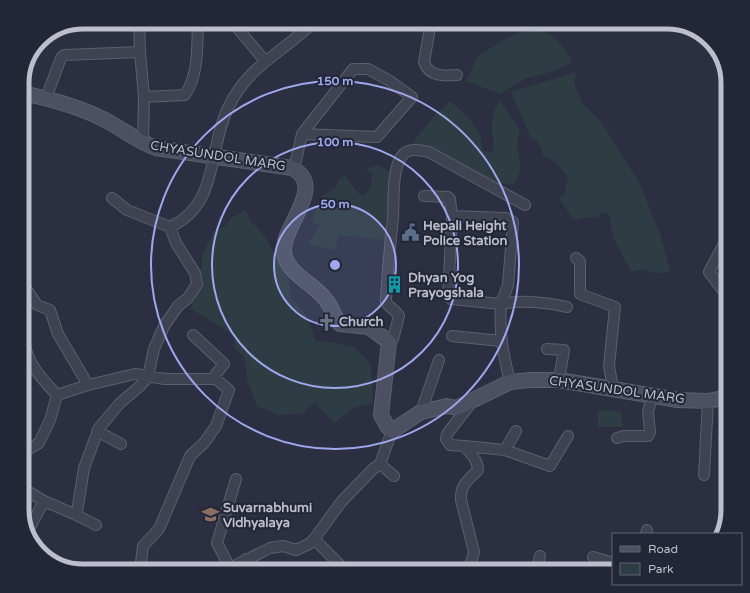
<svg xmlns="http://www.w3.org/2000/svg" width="750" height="593" viewBox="0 0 750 593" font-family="'Varela Round',sans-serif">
<rect width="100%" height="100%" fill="#2b2f41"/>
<path fill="#2e3c43" d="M533 27C557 36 560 41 573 62L554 71 524 79 500 94 466 81 477 57 503 40Z
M576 72 574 83 583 104 602 123 640 184 660 234 671 272 654 273 642 269 631 272 613 237 609 215 602 212 597 218C589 216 582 219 574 220L559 199 564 194 568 178 557 164 543 155 538 141 531 139 511 92Z
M500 100 520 130C519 135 517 141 517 146 520 165 524 166 514 184L496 183 464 167 438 150 411 145 432 118 450 101 468 117 480 134 483 151 493 152C494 128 486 123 500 100Z
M379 165 389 172 390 179 385 240 339 235 335 250 308 244 320 225 312 222 322 196 336 187 338 179 345 175 358 193 364 195 371 186 372 173 365 169Z
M246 210 250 220 265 236 289 281 291 298 307 316 316 341 337 343 356 348 371 365 373 403 353 408 335 423 314 403 302 414 278 415 257 406 247 379 244 356 234 348 235 336 191 309 201 282 202 256 214 231 225 226 231 218Z
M598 410 621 411 623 427H598Z"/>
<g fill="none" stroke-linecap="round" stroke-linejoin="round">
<defs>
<path id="street" d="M139 22 140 52 144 97 143 144
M431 22 424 62C429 77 444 76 457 75
M234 24 265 61
M144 97 185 95C199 74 197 46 198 22
M46 98 61 58 64 55 140 52
M294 169 302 134 353 69H368L390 81 412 97 377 137 302 134
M424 196 448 197 450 199 452 216 448 297 451 299 501 304 508 285 513 222 506 218 452 216
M112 198 127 210 170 227
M576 258 580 261V294L615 307 609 366 613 388
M22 283 37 305 50 310 58 334 88 385 135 374 165 379H216L229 390 216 426 204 443 190 456 159 529 143 546 140 571
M728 297 709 272 728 236
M193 335 224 364 216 374V379
M452 336 501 341
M24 340C27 364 42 379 57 395
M389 342 393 339 399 316C396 310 389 308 386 302 387 273 390 246 393 218 394 201 392 171 401 157 408 147 419 150 429 152L525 205
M547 349 564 350 559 380
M510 382C503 353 499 335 501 304 521 300 547 302 567 307
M421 412 439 360
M97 431 121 444
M617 438 624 436H648L650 432 648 412 652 396
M464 446 505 450 516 431
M505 450 550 466 568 436
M22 453 39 443 50 420 57 395 88 385
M380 464 394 476
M704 475 708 401
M22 488 44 501 29 529
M44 501 74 514 77 512 84 468 99 428 120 403 140 386 148 377 154 349 164 326 178 306 188 298 197 284 195 273 176 243 170 227C220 204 207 150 229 106 248 66 283 52 314 22
M74 514 96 525
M646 534 647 530
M314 539 346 571
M593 557 613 563
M246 559 259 571
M230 568 217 543 236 479
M81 570 82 571
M224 571 270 548 283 546 296 550 309 544 314 539 342 501 373 469 380 464 392 431
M466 571 471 563 474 552 461 500C460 485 468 480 478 470 478 460 470 453 464 446L450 445 446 439 447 434 471 403
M537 571 540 556"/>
<path id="secondary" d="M22 93C51 99 81 107 107 121 124 130 138 142 156 148L292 168C327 186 283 225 284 250 284 273 314 283 326 300 332 307 334 317 340 324L369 327 389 342 381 415 387 426 392 431 421 412 447 406 457 408 510 382 531 380H559L678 400 708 401 728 397"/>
</defs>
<use href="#street" stroke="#5d5f6e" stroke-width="12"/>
<use href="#secondary" stroke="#5d5f6e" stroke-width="16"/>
<use href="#street" stroke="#3f4251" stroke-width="10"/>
<use href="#secondary" stroke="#4d5063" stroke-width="14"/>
</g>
<circle cx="335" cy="265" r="61" fill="#9ea9ed" fill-opacity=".12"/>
<g fill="none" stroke="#9ea9ed" stroke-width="2">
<circle cx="335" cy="265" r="61"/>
<circle cx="335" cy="265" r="123"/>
<circle cx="335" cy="265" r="184"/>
</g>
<defs>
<symbol id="civic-bare" viewBox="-9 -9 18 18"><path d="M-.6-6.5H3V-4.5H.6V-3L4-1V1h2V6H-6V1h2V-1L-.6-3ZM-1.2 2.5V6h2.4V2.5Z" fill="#5c6f8a" stroke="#232636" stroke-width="2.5" paint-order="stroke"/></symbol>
<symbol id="building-bare" viewBox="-9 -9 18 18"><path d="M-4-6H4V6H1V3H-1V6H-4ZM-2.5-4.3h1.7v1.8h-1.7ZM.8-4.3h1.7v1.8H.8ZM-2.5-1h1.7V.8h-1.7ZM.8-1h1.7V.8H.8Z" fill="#0f9aa8" stroke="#232636" stroke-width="2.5" paint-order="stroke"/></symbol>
<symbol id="church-bare" viewBox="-9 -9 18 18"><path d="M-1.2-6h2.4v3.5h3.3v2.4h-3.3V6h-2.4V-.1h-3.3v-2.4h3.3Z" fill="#6b7280" stroke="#232636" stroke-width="2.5" paint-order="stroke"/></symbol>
<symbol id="school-bare" viewBox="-9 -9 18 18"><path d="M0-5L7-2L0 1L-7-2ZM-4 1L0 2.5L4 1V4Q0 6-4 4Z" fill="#8d6e63" stroke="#232636" stroke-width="2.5" paint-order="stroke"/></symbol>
</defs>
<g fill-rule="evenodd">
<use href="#civic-bare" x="398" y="220" width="25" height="25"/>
<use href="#building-bare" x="382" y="272" width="25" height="25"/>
<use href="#church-bare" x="314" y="310" width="25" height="25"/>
<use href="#school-bare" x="198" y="502" width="25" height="25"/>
</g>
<g text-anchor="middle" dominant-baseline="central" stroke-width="4" stroke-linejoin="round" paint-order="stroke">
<g font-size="13" fill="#bcbecb" stroke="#232636">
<text transform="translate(218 156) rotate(9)">CHYASUNDOL MARG</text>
<text transform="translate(617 390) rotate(8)">CHYASUNDOL MARG</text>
</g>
<g font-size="13" font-weight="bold" fill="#bcbecb" stroke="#232636" text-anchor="start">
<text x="423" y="226">Hepali Height<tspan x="423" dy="15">Police Station</tspan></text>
<text x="408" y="278">Dhyan Yog<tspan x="408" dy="15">Prayogshala</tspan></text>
<text x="339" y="322">Church</text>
<text x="223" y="508">Suvarnabhumi<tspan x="223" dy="15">Vidhyalaya</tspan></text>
</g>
</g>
<path d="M0 0H750V593H0ZM83 29H667A54 54 0 0 1 721 83V510A54 54 0 0 1 667 564H83A54 54 0 0 1 29 510V83A54 54 0 0 1 83 29Z" fill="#232636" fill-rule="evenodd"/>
<path fill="none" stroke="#bcbecb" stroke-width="5" d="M83 29H667A54 54 0 0 1 721 83V510A54 54 0 0 1 667 564H83A54 54 0 0 1 29 510V83A54 54 0 0 1 83 29Z"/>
<circle cx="335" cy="265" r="6" fill="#9ea9ed" stroke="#232636" stroke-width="2"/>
<g font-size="12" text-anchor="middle" font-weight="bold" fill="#9ea9ed" stroke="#232636" stroke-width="4" stroke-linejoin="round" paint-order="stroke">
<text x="335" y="85">150 m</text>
<text x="335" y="146">100 m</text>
<text x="335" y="208">50 m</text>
</g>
<rect x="612" y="533" width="130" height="52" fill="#232636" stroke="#606372"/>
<rect x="620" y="546" width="20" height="6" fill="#4d5063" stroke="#606372"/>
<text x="648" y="553" font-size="12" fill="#bcbecb">Road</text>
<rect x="620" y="563" width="20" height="12" fill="#2e3c43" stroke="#606372"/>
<text x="648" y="573" font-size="12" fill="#bcbecb">Park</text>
</svg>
